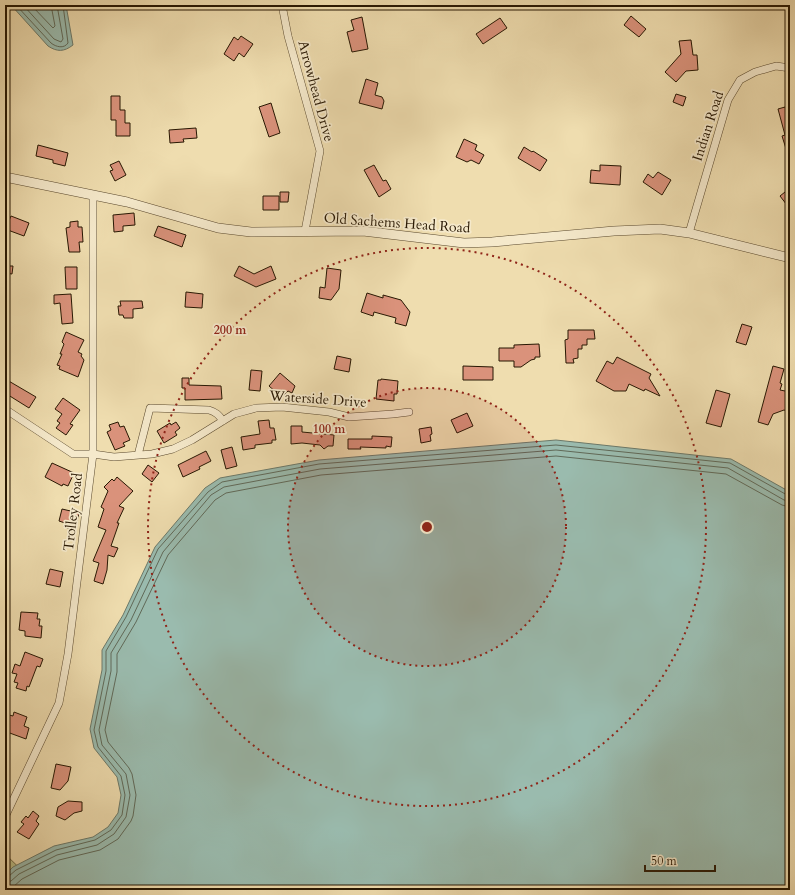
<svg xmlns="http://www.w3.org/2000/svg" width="795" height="895" viewBox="0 0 795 895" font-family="Cardo,serif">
<rect width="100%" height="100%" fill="#efddaf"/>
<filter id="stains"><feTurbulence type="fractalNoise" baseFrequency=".005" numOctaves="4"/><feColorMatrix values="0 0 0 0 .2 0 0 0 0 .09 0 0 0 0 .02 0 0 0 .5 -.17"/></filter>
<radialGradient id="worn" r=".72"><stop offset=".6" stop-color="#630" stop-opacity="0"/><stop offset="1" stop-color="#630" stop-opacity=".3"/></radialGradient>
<path fill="#bcc088" stroke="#726c45" d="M5 854 34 882 5 890Z"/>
<path fill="#9abbae" stroke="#6c7969" d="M11 5H66L73 45C64 52 57 52 48 46Z
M556 440 731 459 790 492V890H5V875L13 867 54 846 93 837 108 827 118 813 121 795 117 777 94 748 90 729 102 670V650L123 615 155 547 205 488 220 478 319 460Z"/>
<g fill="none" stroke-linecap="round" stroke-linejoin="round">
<path stroke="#606958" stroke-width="1" d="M16 5 51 43C56 47 64 49 68 43L63 5
M23 5 54 39 61 42 63 39 57 5
M31 5 53 28 55 26 51 5
M5 877 9 876 16 870 56 850 95 840 111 830 122 815 125 795 121 776 98 747 94 730 106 671V651L126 617 158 549 208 492 222 482 319 464 556 445 730 463 787 495 790 496
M5 882 11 881 19 874 57 855 97 845 114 834 126 817 130 795 126 774 102 745 99 730 111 671V653L131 620 163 552 211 495 224 487 320 469 556 450 728 468 784 500 790 501
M5 888 13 887 22 879 59 860 100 850 118 839 131 821 133 816 136 795 132 774 129 768 108 742 105 730 117 672V654L136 622 168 555 215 500 226 493 321 475 556 456 726 474 782 505 790 507"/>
</g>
<path fill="#da927b" stroke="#271702" d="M631 16 646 29 639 37 624 25Z
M362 17 368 49 352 52 347 32 354 30 351 20Z
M500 18 507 28 483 44 476 34Z
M241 36 253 44 244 57 239 53 234 61 224 54 234 37 238 40Z
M691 40 693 55H697L698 70 686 71 676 82 665 72 681 54 679 41Z
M366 79 378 83 375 95 382 97 384 101 382 109 359 103Z
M676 94 686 97 683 106 673 102Z
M111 96H120V110H125V123H130V136H116V120H111Z
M271 103 280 133 269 137 259 107Z
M785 107 787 113 790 112V155H788L782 136 785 135 778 109Z
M196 128 197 138 183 139 184 142 170 143 169 130Z
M464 139 477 145 475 150 484 155 479 164 471 160 467 162 456 157Z
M38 145 68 153 65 166 53 163V160L36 156Z
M524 147 532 152 533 151 547 160 540 171 518 158Z
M119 161 126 175 115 181 110 171 113 170 110 165Z
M374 165 383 181 386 180 391 189 379 197 364 170Z
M600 165 621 166 620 185 590 183 591 170 600 171Z
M658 172 671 180 662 195 643 182 648 174 653 178Z
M790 188V209L780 196Z
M280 192H289L288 202H280Z
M263 196H279V210H263Z
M134 213 135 225 123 226V231L114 232 113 215Z
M11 216 29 223 24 236 5 229Z
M78 221V227H82L83 242H79L80 252H69L66 228 70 227V222Z
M158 226 186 235 182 247 154 236Z
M5 266H13L12 274 5 273Z
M239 266 254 274 271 266 276 279 256 287 234 276Z
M65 267H77V289H66Z
M327 268 341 270 339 289 331 300 319 298 320 287 325 288Z
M186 292 203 294 202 308 185 307Z
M367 293 383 298V295L401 300 410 312 406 326 395 323 396 318 374 312 373 316 361 312Z
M71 294 73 323 62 324 60 303 54 304V295Z
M120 301H142L143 308 133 309V318H124L123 315H119L118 306H121Z
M742 324 752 327 746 345 736 342Z
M568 330H594L595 339H587V345H582V349H578V358L573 359 574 363H566L565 340 568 339Z
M66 332 84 340 78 352 82 354 81 356 84 360 78 377 59 369 60 366 57 365 62 354H60L64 344 62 342Z
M539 344 540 357H535V359L531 360 521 367H514V361H499V348H514V345Z
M337 356 351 359 349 372 334 369Z
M617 357 651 374 649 378 660 396 645 389 644 391 629 384 626 391H614L596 381 607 361 613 364Z
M463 366 493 367V380H463Z
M773 366 784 369 780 383 782 384 780 390 790 392V412L784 410 773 414 768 425 758 422Z
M251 370 262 371 260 391 249 390Z
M280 373 295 386 292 393 288 391 284 395 280 390 277 393 269 386Z
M182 378H189V385L221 386 222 399 185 400V388H182Z
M381 379 398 381 397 394H394V401L376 399 378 380H381Z
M7 380 36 397 29 408 5 393V384Z
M716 390 730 394 721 427 706 423Z
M63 398 80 410 70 424 73 425 66 435 56 428 60 423 57 421 62 414 55 409Z
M467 413 473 426 457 433 451 420Z
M269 420 270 428H274L276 440H272V443L255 445V448L243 450 241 437 260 434 258 421Z
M118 422 120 427 124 426 130 440 123 443 125 446 115 450 107 432 111 430 109 425Z
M176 422 180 428 175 432 177 435 164 443 157 431 170 423 171 425Z
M291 426H302V432L334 435 333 446H328L324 449 320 445 302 443 291 444Z
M431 427 432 434 430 435 431 441 421 443 419 429Z
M372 436 392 437 391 447 386 446V448L360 447 361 449H348V439H372Z
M232 447 237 466 226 469 221 450Z
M206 451 211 461 199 467 200 469 183 477 178 465Z
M52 463 74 473 68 486 63 484 62 486 45 477Z
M148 465 159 473 152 482 142 474Z
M117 477 133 491 119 506 124 508 117 523H119L111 546 118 548 114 557 108 555 107 570 103 584 94 581 99 563 93 561 106 530 98 527 104 509 101 507 108 491 104 487 112 479 114 481Z
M62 509 79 513 76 525H72L71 529 64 527 65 523 59 521Z
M50 569 63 572 60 587 46 584Z
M21 612 38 613 37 619H40L39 626H42L41 638 25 636V631L19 630Z
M25 652 43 659 40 667 37 666 29 687 27 686 26 691 16 688 18 683 14 682 17 674 12 673 15 664 20 666Z
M14 712 27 717 24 726 29 728 26 739 7 732 9 728 5 727 9 715 13 716Z
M56 764 71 767 68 781 60 790 51 788Z
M68 801 82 802V811L74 813 65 820 56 816 58 807Z
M33 811 39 816 36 821 39 824 29 839 17 832 24 824 21 822 26 816 28 818Z"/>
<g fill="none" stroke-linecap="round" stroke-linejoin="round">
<defs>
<path id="minor" d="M282 5 288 36 320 151 305 231
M689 233 728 100 740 80 755 72 776 66 790 68
M5 409 73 454H93L114 457 152 454 173 449 192 440 234 414 256 408 282 407 329 412 349 417 393 414 409 412
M138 455 150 408 209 410C216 412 219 415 223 421
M5 817 59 703 68 654 93 454V195"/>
<path id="tertiary" d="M5 177 127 202 218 228 251 232 363 231 464 243 492 242 614 231 660 229 689 233 790 258"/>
</defs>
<use href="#minor" stroke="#59482d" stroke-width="8"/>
<use href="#tertiary" stroke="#59482d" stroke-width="10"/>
<use href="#minor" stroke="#f5e9cb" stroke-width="7"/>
<use href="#tertiary" stroke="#f5e9cb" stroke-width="9"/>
</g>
<circle cx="427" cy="527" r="139" fill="#8f2418" fill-opacity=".12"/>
<g fill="none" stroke="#8f2418" stroke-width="2" stroke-dasharray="2 4">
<circle cx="427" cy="527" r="139"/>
<circle cx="427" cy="527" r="279"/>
</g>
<g text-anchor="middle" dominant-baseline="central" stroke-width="3.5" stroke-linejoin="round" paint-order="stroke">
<g font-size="14" fill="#271702" stroke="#f5e9cb">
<text transform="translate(316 91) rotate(75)">Arrowhead Drive</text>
<text transform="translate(708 126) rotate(-72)">Indian Road</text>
<text transform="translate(397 223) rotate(4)">Old Sachems Head Road</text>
<text transform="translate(318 399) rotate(4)">Waterside Drive</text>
<text transform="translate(73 512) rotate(-83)">Trolley Road</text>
</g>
</g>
<circle cx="427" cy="527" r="6" fill="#8f2418" stroke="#f5e9cb" stroke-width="2"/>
<g font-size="12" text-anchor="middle" font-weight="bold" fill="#8f2418" stroke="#f5e9cb" stroke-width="3.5" stroke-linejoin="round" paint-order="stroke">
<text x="230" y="334">200 m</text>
<text x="329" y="433">100 m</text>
</g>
<rect width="795" height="895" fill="none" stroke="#efddaf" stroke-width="20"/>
<rect x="6" y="6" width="783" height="883" fill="none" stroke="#271702" stroke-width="2"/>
<rect x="10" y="10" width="775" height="875" fill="none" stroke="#271702"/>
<path d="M645 865v6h70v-6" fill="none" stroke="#271702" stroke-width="2"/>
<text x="651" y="865" font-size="12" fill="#271702" stroke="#f5e9cb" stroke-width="3" paint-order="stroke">50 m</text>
<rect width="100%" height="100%" filter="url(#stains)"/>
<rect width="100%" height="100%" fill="url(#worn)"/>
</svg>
